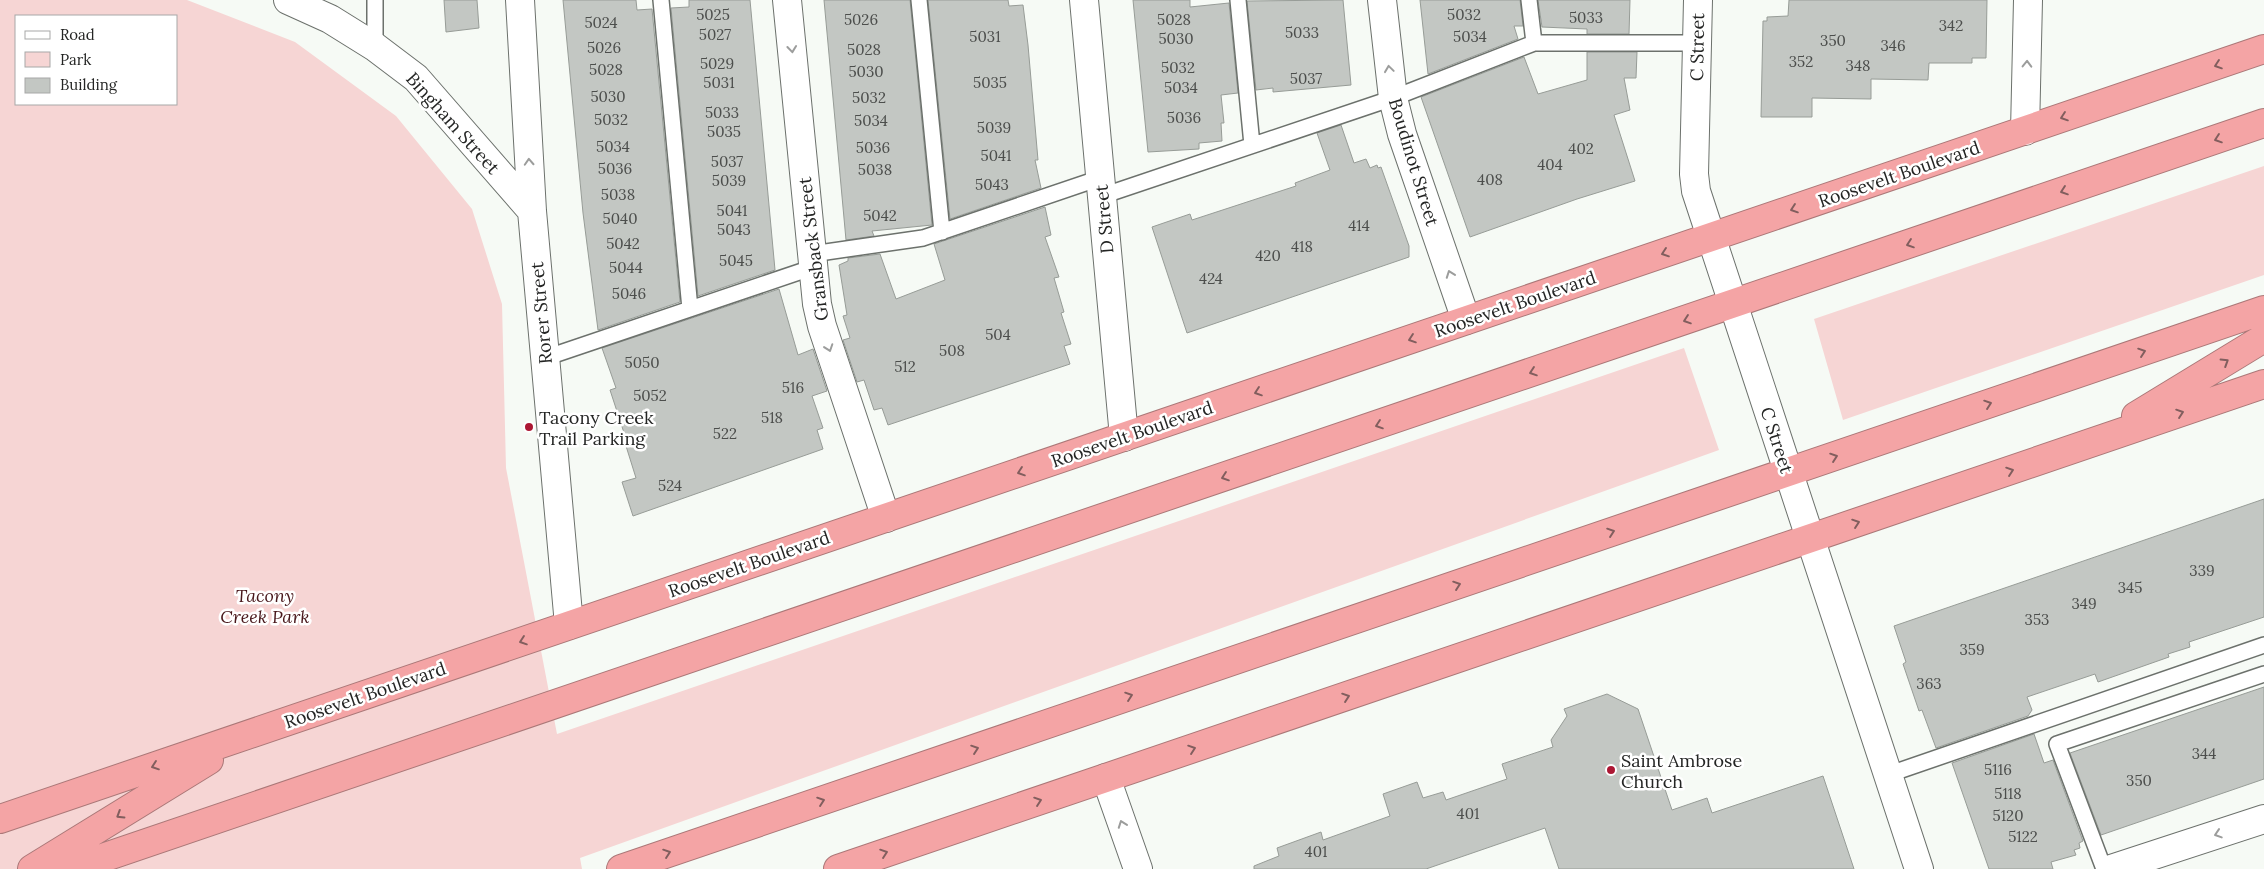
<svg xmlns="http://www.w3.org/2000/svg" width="2264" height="869" viewBox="0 0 2264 869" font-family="Lora,serif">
<rect width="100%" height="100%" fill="#f6faf5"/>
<path fill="#f6d5d4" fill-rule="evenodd" d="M0 0H187L295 42 396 116 472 209 502 304 506 468 557 734 1684 348 1719 450 580 858 582 869H0ZM16 16H176V104H16Z
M2264 166V275L1843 420 1814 319Z"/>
<path fill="#c3c7c3" stroke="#979c97" d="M444 0H477L479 28 446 32Z
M563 0H636L637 10 652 9 680 302 598 330 583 213Z
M689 0H750L775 270 698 296 671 8 689 7Z
M824 0H910L932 225 872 231 874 236 846 240Z
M928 0H1008L1009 6 1023 5 1028 45 1038 160H1035L1041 188 950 219Z
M1133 0H1190V7L1229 3 1238 93 1221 95 1224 123H1221L1222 141 1199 143V149L1148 152Z
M1343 0 1351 85 1273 92V88L1256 90 1247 1Z
M1420 0H1520L1523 26H1514L1518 39 1428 74Z
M1538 0H1630L1629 34H1587V29L1542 27Z
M1789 0H1987L1986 58H1972V63H1929L1928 80 1871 79V99L1812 98V117H1761L1763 21H1767V17L1788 16Z
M1587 52H1637L1636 78H1624L1630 110 1614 115 1635 181 1577 199 1470 237 1421 97 1524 57 1538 94 1587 80Z
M1341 125 1354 163 1366 159 1370 168 1377 165 1378 168 1381 167 1409 246V257L1187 333 1152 227 1190 214 1192 220 1296 186 1295 183 1330 170 1317 133Z
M1045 207 1051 235 1045 237 1059 277 1054 278 1064 312 1061 313 1071 344 1064 346 1070 364 888 425 882 408 874 410 864 380 857 382 843 340 850 338 843 316 847 315 839 265 848 261V258L880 254 896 299 945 280 934 244Z
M779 289 798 355 813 349 827 391 812 396 823 428 817 430 823 449 633 516 622 482 636 478 626 446 628 445 610 390 616 388 602 348Z
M2264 499V617L2189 642 2190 647 2168 654 2169 657 2098 682 2095 674 2027 697 2032 710 2028 716 1936 748 1922 710 1919 711 1903 664 1906 662 1894 626Z
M2264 687V779L2101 835 2070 753Z
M1607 694 1638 709 1672 810 1707 798 1712 813 1823 776 1854 869H1559L1545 828 1426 869H1254V866L1279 856 1277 848 1321 832 1323 840 1390 816 1383 794 1417 782 1423 798 1443 792 1446 800 1507 779 1502 764 1553 747 1551 740 1567 716 1564 709Z
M2034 734 2044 763 2053 760 2083 841 2079 843 2080 848 2074 850 2076 855 2051 862 2053 869H1989L1952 763Z"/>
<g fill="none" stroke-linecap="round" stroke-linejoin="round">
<defs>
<path id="lane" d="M375 0V47
M661 0 690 309
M919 0 942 232
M1238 0 1252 145
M1529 0 1534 43
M1102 196 1393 98 1534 43H1697
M812 254 923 238 1100 178
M545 358 814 267
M1887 775 2264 645
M2104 869 2057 744 2264 674"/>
<path id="street" d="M288 0 330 19 375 47 416 78 532 211
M520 0 532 211 569 625
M787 0 817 304 822 326 886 518
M1084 0 1124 437
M1382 0 1393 98 1402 134 1466 320
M1698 0 1694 174 1696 191 1919 869
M2025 131 2028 0
M1106 778 1138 869
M2111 869 2264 819"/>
<path id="highway" d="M2136 416 2264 338
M0 819 2264 49
M32 869 209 760
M70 869 2264 123
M621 869 2264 310
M838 869 2264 384"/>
</defs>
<use href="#lane" stroke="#6c716c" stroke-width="18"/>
<use href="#street" stroke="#6c716c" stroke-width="30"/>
<use href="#highway" stroke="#ab7878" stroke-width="30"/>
<use href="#lane" stroke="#fff" stroke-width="15"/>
<use href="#street" stroke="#fff" stroke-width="28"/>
<use href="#highway" stroke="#f4a4a5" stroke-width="28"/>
</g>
<defs><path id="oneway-chevron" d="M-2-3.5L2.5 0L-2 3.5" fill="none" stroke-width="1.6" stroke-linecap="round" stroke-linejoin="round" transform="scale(1.25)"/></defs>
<g stroke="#9c9d9c">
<use href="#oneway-chevron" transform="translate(792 49) rotate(84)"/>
<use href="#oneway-chevron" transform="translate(2027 64) rotate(-89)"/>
<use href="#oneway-chevron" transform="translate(1389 69) rotate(-98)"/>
<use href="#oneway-chevron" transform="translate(529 162) rotate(-93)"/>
<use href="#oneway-chevron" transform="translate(1450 274) rotate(-110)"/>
<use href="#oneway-chevron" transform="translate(829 348) rotate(71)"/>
<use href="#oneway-chevron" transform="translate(1122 824) rotate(-110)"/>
<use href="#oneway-chevron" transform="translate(2218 834) rotate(162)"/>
</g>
<g stroke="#825e5e">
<use href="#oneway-chevron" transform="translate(2218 65) rotate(161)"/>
<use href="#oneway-chevron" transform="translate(2064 117) rotate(161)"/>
<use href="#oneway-chevron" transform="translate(2218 139) rotate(161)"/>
<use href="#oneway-chevron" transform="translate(2064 191) rotate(161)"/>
<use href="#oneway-chevron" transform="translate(1794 209) rotate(161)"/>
<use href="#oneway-chevron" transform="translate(1910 244) rotate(161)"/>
<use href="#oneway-chevron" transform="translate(1665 253) rotate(161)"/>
<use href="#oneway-chevron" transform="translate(1687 320) rotate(161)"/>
<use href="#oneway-chevron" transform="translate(1412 339) rotate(161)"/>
<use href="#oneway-chevron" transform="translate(2142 352) rotate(-19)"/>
<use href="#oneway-chevron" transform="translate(2225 362) rotate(-32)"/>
<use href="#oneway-chevron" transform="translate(1533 372) rotate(161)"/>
<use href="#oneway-chevron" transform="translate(1258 392) rotate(161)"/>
<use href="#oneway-chevron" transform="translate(1988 404) rotate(-19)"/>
<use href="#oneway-chevron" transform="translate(2180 413) rotate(-19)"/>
<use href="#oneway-chevron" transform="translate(1379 425) rotate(161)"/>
<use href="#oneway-chevron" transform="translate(1834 457) rotate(-19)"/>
<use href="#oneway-chevron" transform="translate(2010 471) rotate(-19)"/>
<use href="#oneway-chevron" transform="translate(1021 472) rotate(161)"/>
<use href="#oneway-chevron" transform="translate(1225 477) rotate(161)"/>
<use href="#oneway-chevron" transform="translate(1856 523) rotate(-19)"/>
<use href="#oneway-chevron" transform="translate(1611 532) rotate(-19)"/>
<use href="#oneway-chevron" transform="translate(1457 585) rotate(-19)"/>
<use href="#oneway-chevron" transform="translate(523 641) rotate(161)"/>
<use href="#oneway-chevron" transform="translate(1129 696) rotate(-19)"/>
<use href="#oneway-chevron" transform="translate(1346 697) rotate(-19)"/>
<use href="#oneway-chevron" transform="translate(975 749) rotate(-19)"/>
<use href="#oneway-chevron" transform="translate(1192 749) rotate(-19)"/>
<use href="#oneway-chevron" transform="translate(155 766) rotate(161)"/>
<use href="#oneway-chevron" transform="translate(821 801) rotate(-19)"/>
<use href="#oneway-chevron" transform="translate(1038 801) rotate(-19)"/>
<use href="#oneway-chevron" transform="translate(120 815) rotate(148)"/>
<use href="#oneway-chevron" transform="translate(667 853) rotate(-19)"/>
<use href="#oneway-chevron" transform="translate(884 853) rotate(-19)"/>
</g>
<g fill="#ac1733" stroke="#fff" stroke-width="2">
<circle cx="529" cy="427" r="5"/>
<circle cx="1611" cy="770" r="5"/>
</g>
<g text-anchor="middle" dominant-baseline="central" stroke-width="5" stroke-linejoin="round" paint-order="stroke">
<g font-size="15" fill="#4c4e4c">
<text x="713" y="14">5025</text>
<text x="1464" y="14">5032</text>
<text x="1586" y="17">5033</text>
<text x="861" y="19">5026</text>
<text x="1174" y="19">5028</text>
<text x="601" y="22">5024</text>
<text x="1951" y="25">342</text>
<text x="1302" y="32">5033</text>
<text x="715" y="34">5027</text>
<text x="985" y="36">5031</text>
<text x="1470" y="36">5034</text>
<text x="1176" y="38">5030</text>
<text x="1833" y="40">350</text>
<text x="1893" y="45">346</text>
<text x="604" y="47">5026</text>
<text x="864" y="49">5028</text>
<text x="1801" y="61">352</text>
<text x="717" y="63">5029</text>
<text x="1858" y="65">348</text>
<text x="1178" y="67">5032</text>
<text x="606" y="69">5028</text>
<text x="866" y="71">5030</text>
<text x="1306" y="78">5037</text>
<text x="719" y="82">5031</text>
<text x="990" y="82">5035</text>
<text x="1181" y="87">5034</text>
<text x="608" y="96">5030</text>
<text x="869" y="97">5032</text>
<text x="722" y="112">5033</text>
<text x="1184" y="117">5036</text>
<text x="611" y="119">5032</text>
<text x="871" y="120">5034</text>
<text x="994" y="127">5039</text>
<text x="724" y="131">5035</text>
<text x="613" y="146">5034</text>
<text x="873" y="147">5036</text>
<text x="1581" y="148">402</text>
<text x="996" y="155">5041</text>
<text x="727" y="161">5037</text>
<text x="1550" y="164">404</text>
<text x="615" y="168">5036</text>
<text x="875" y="169">5038</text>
<text x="1490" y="179">408</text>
<text x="729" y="180">5039</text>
<text x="992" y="184">5043</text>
<text x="618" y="194">5038</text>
<text x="732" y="210">5041</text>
<text x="880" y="215">5042</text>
<text x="620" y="218">5040</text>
<text x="1359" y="225">414</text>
<text x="734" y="229">5043</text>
<text x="623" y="243">5042</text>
<text x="1302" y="246">418</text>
<text x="1268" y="255">420</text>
<text x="736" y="260">5045</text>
<text x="626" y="267">5044</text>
<text x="1211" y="278">424</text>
<text x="629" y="293">5046</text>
<text x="998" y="334">504</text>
<text x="952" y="350">508</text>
<text x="642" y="362">5050</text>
<text x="905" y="366">512</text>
<text x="793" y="387">516</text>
<text x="650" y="395">5052</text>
<text x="772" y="417">518</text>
<text x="725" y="433">522</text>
<text x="670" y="485">524</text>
<text x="2202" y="570">339</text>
<text x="2130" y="587">345</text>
<text x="2084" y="603">349</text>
<text x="2037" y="619">353</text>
<text x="1972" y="649">359</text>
<text x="1929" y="683">363</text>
<text x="2204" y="753">344</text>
<text x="1998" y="769">5116</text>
<text x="2139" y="780">350</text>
<text x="2008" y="793">5118</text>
<text x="1468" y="813">401</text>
<text x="2008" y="815">5120</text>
<text x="2023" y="836">5122</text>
<text x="1316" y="851">401</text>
</g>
<g font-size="18" fill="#242524" stroke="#fff">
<text transform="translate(1697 47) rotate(-89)">C Street</text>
<text transform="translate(453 123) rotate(48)">Bingham Street</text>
<text transform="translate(1414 162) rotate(73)">Boudinot Street</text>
<text transform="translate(1899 174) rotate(-19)">Roosevelt Boulevard</text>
<text transform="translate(1104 219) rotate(-95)">D Street</text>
<text transform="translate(813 249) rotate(-97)">Gransback Street</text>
<text transform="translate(1515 304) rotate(-19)">Roosevelt Boulevard</text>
<text transform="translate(541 313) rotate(-95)">Rorer Street</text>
<text transform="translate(1132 434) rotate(-19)">Roosevelt Boulevard</text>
<text transform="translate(1777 440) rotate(72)">C Street</text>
<text transform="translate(749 564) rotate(-19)">Roosevelt Boulevard</text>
<text transform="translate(365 695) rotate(-19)">Roosevelt Boulevard</text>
</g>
<g font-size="18" fill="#242524" stroke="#fff" text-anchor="start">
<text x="539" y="417">Tacony Creek<tspan x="539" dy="21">Trail Parking</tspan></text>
<text x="1621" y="760">Saint Ambrose<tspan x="1621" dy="21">Church</tspan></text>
</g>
<g font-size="18" font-style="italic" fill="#49181c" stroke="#fff">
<text x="265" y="595">Tacony<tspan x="265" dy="21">Creek Park</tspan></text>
</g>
</g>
<rect x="15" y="15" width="162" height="90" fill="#ffffff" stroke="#a7a8a7"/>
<rect x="25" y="31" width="25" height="8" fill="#ffffff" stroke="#a7a8a7"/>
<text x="60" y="40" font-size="15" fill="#242524">Road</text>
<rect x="25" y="52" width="25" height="15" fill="#f6d5d4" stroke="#a7a8a7"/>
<text x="60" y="65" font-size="15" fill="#242524">Park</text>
<rect x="25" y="78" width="25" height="15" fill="#c3c7c3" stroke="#a7a8a7"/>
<text x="60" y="90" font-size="15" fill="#242524">Building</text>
</svg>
